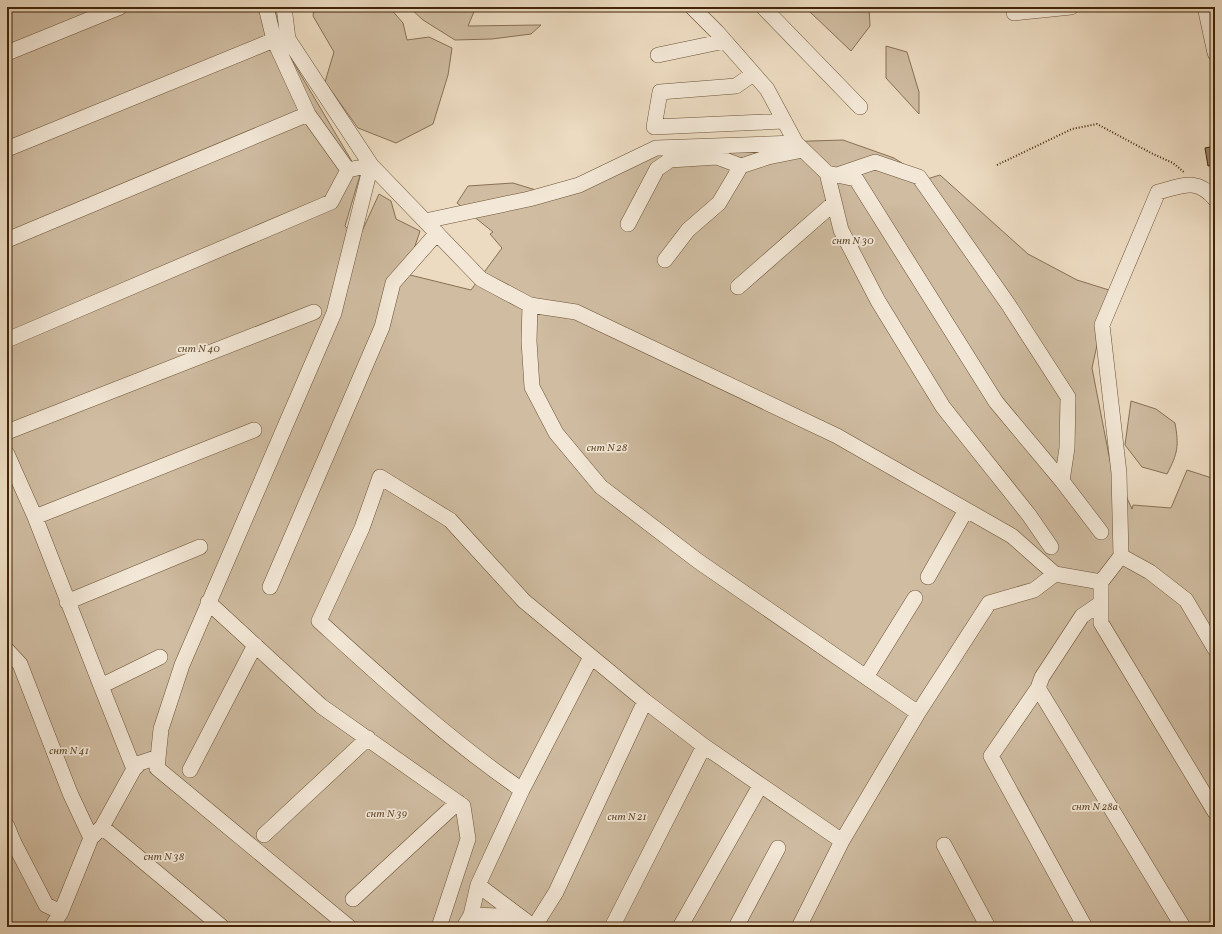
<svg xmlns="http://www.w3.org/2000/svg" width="1222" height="934" viewBox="0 0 1222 934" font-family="Vollkorn,serif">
<rect width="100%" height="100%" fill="#ecdbc1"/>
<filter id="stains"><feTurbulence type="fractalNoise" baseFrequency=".005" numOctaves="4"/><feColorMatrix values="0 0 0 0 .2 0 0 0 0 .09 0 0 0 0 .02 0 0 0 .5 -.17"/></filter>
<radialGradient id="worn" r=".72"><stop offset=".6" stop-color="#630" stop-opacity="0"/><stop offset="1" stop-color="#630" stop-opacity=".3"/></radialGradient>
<path fill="#cfbca1" stroke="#887054" d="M7 7H275L279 38 360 175 345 226 358 240 379 194 391 201 396 219 420 231 412 255 398 272 471 290 502 248 490 234 493 232 457 203 468 186 513 183 552 195 653 146 843 140 894 158 927 179 940 175 1028 254 1077 280 1109 290 1092 368 1110 461 1132 509 1133 505 1171 508 1187 470 1215 479V927H7Z
M314 7H389L403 23 407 40 429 37 452 48 448 75 433 124 396 143 358 128 325 82 334 52 313 16Z
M409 7H476L468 26 541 25 531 34 492 39 455 40 423 20Z
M803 7H869L870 26 851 51 810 12Z
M886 46 907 52 919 92V114L886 78Z
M1131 401 1156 409 1175 423C1179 446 1178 453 1167 474L1142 467 1125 445Z"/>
<path fill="#9a8468" stroke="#412507" d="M1215 146V165L1208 166 1205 148Z"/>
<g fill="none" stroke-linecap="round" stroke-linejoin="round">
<defs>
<path id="minor" d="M266 7 274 40 308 114 348 170 371 165
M284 7 288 39 371 165 481 279 530 305 576 312 837 436 1012 536 1055 574 1101 582
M692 7 717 32 767 89 796 143 827 173 841 230 878 301 943 407 1029 515 1051 547
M763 7 860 107
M1205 7 1215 53
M1014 13 1071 7
M7 53 120 7
M658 55 725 41
M753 74 736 86 660 92 654 127 784 121
M7 149 274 40
M827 173 856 179 996 402 1062 481 1101 532
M837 175 875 162 919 177 1008 304 1068 397 1067 448 1062 481
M1215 199C1196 177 1182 186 1158 192L1102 325 1119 473 1121 556 1101 582V623L1215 812
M425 221 529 199 579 185 656 148 796 143
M628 224 657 169 670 160 717 157 741 166
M7 240 308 114
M665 260 688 230 719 203 741 166 768 157 798 151
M738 287 834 203
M530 305 529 341 532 387 556 433 601 487 698 561 918 713 989 603 1034 590 1055 574
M7 340 331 202 348 170
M7 432 314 312
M7 454 35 517 101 686 160 657
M35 517 254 430
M1121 556 1150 572 1186 600 1215 649
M928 577 966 510
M270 587 382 327 393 283 437 233
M67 602 200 547
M208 602 321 706 463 806 468 839 439 927
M7 650 20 664 70 793 91 838 102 827 134 769 140 763 158 757
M866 677 915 598
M101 686 134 769
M1038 688 1183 927
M190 770 255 645
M522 790C449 740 384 680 319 621L362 528 380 477 450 520 524 601 645 701 704 746 842 841 918 713
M7 826 14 843 46 905 61 912
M102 827 222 927
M264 835 368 738
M944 845 988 927
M478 885 534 927
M353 899 458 802
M471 915 478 885 522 790 591 657
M52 927 61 912 91 838
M349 927 157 768 161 729 182 665 334 313 371 165
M464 927 471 915 498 916 515 927
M534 927 556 892 645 701
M612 927 704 746
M680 927 760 786
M736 927 778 848
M799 927 842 841
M1085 927 991 756 1038 688 1042 677 1082 616 1101 603"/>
</defs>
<use href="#minor" stroke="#6c5236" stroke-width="16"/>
<path stroke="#412507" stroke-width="2" stroke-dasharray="1 2" stroke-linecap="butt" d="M997 165 1072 129 1097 124 1153 154 1173 163 1185 173"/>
<use href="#minor" stroke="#f3e8d7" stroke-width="15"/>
</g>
<g text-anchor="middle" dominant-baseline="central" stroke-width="3.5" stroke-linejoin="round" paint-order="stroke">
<g font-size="11" font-style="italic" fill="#644b2e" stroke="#f3e8d7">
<text x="853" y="241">снт N 30</text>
<text x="199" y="349">снт N 40</text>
<text x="607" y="448">снт N 28</text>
<text x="69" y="751">снт N 41</text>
<text x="1095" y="807">снт N 28а</text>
<text x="387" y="814">снт N 39</text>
<text x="627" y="817">снт N 21</text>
<text x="164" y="857">снт N 38</text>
</g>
</g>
<rect width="1222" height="934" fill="none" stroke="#ecdbc1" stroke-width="24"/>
<rect x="8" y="8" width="1206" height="918" fill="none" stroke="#412507" stroke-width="2"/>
<rect x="12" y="12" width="1198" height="910" fill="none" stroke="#412507"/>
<rect width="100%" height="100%" filter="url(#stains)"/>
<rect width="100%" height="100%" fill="url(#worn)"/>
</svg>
